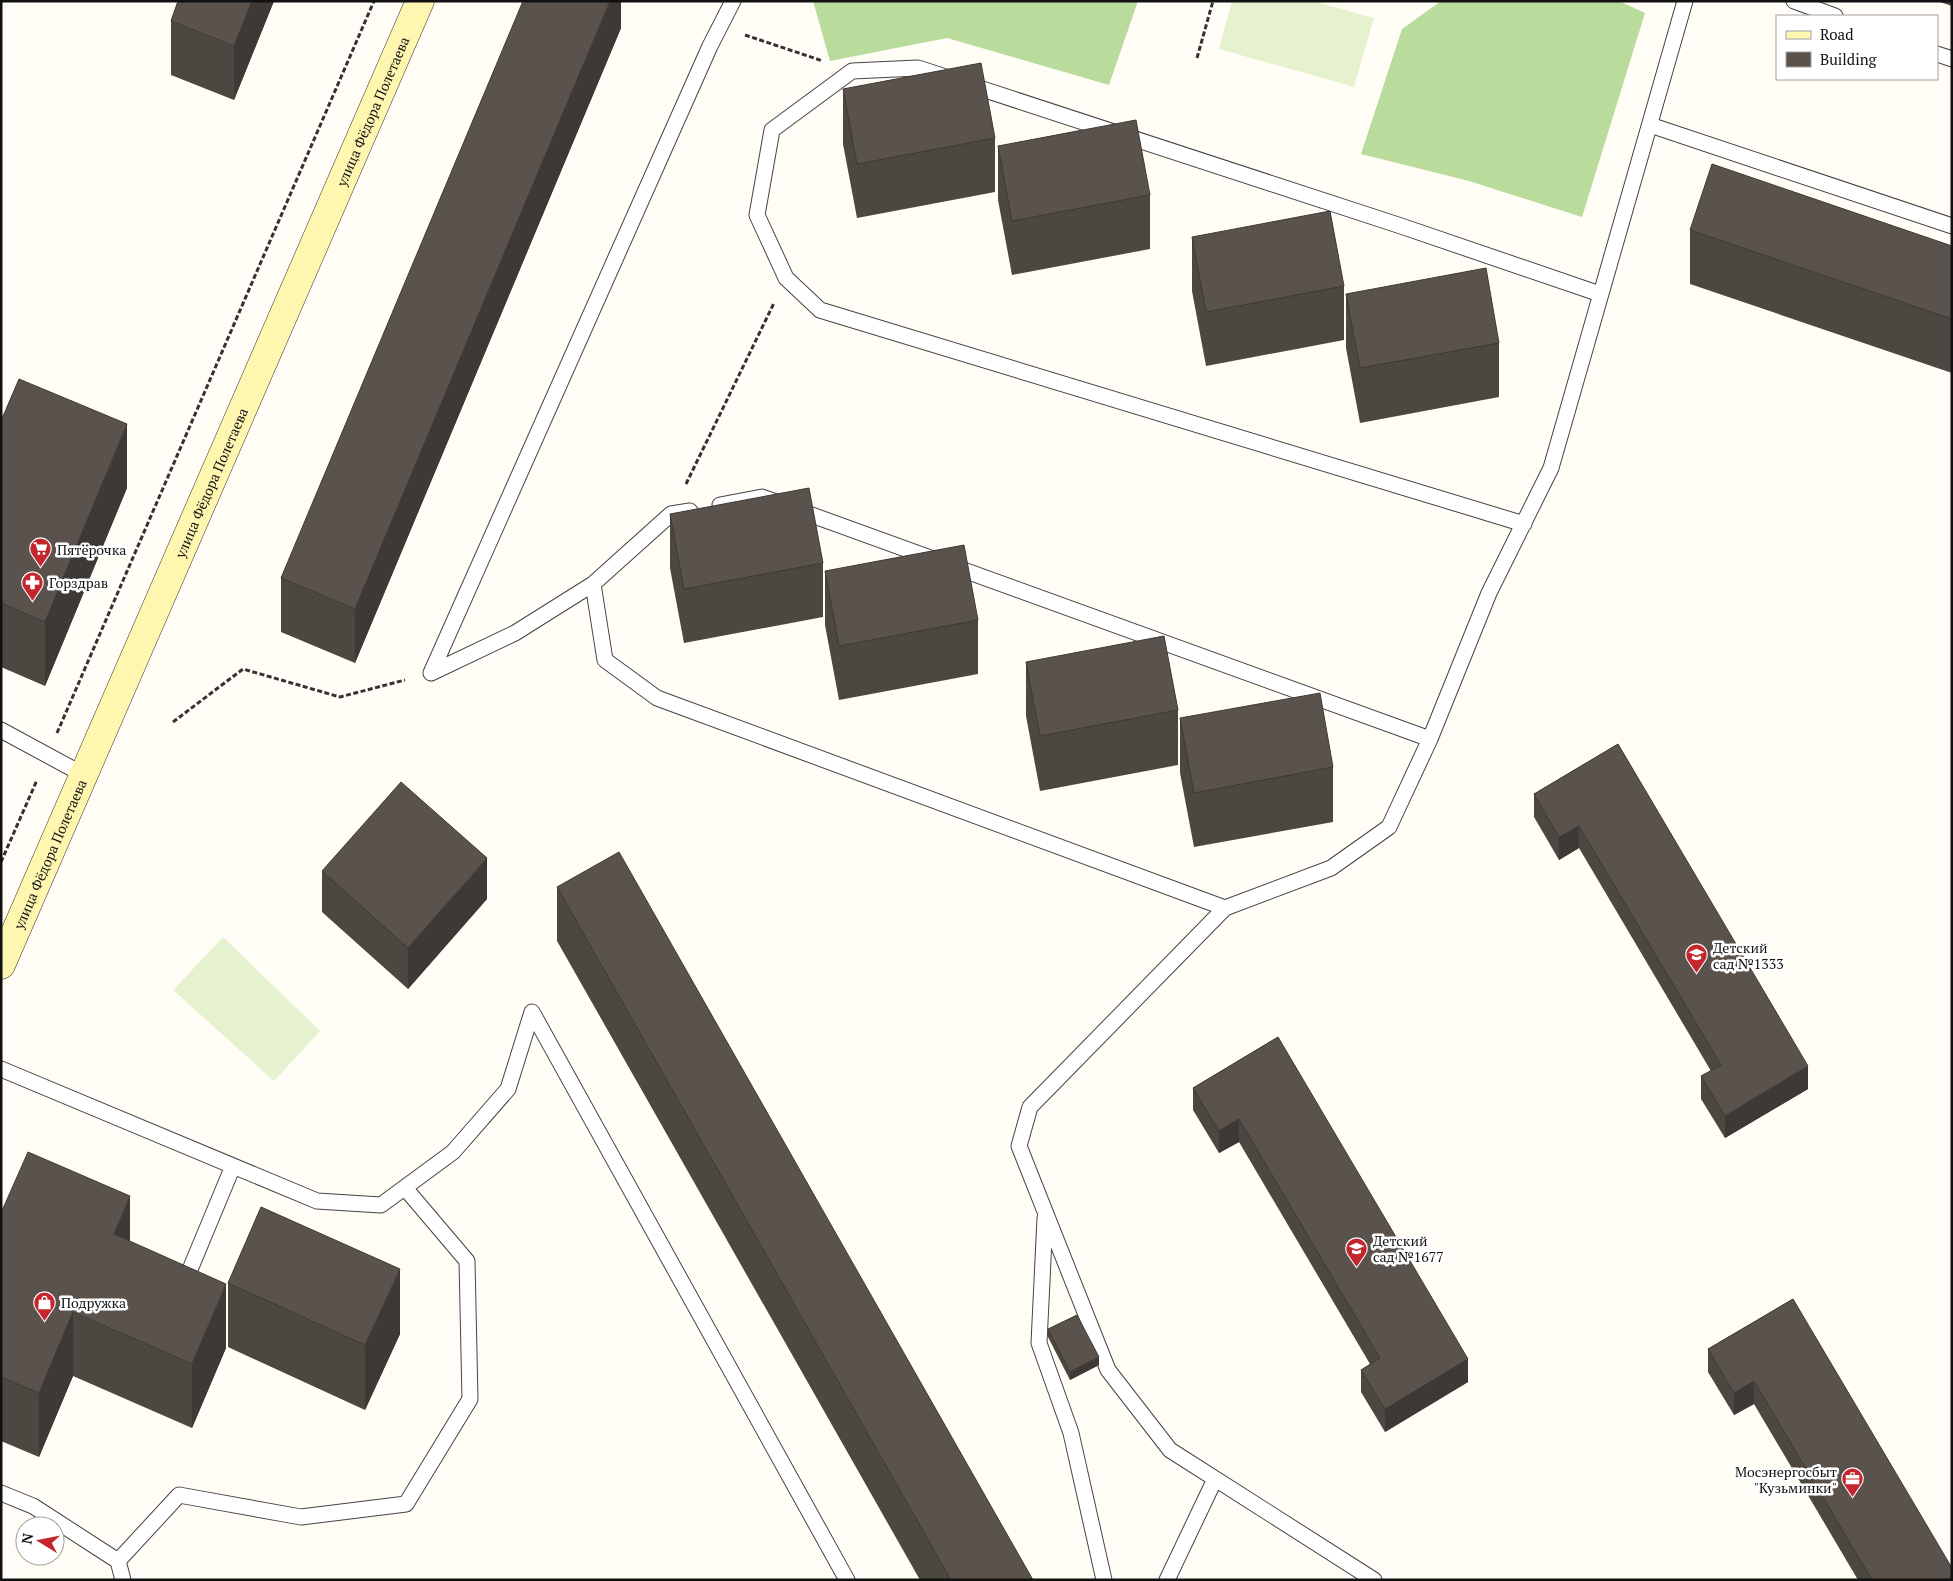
<svg xmlns="http://www.w3.org/2000/svg" width="1953" height="1581" viewBox="0 0 1953 1581" font-family="'PT Serif',serif">
<rect width="100%" height="100%" fill="#fffdf5"/>
<path fill="#b9dc9c" d="M813 1H1138L1109 85 947 38 830 61Z
M1441 1H1619L1645 13 1582 217 1469 181 1361 154 1402 29Z"/>
<path fill="#e6f2cf" d="M1232 1H1313L1374 18 1354 87 1219 49Z
M223 937 320 1031 274 1081 173 990Z"/>
<g fill="none" stroke-linecap="round" stroke-linejoin="round">
<defs>
<path id="lane" d="M1794 1 1835 16
M1937 54 1952 59
M1650 125 1952 226
M720 505 762 497 1430 739
M690 511 671 514 593 584 605 660 657 698 1225 908
M1524 524 820 310 786 278 757 215 772 130 852 71 918 68 1401 226 1600 294
M593 584 515 633 431 673 710 46 733 1
M1 730 84 775
M1 1069 317 1201 381 1205 453 1152 508 1089 532 1012 847 1580
M1045 1218 1039 1343 1071 1433 1104 1580
M189 1272 233 1166
M1 1493 33 1506 118 1561 123 1580
M118 1561 179 1495 301 1517 406 1504 470 1399 467 1261 405 1188
M1167 1580 1215 1479
M1374 1580 1170 1450 1108 1370 1019 1146 1030 1107 1225 908 1331 868 1389 827 1430 739 1489 593 1551 468 1685 1"/>
<g id="secondary">
<path id="s1" d="M1 965 420 1"/>
</g>
</defs>
<use href="#lane" stroke="#444" stroke-width="17"/>
<use href="#secondary" stroke="#333" stroke-width="29"/>
<path stroke="#333" stroke-width="3" stroke-dasharray="5 2.5" stroke-linecap="butt" d="M745 35 823 61
M1197 58 1213 1
M686 484 774 303
M173 722 243 669 340 697 405 680
M57 733 374 1
M1 862 37 780"/>
<use href="#lane" stroke="#fff" stroke-width="15"/>
<use href="#secondary" stroke="#fff6b0" stroke-width="28"/>
</g>
<path fill="#4d4742" d="M178 1H274L234 100 171 75V21Z
M621 1V28L355 663 281 632V578Z
M1937 1H1952V6Z
M843 89 995 138V192L857 218 843 144Z
M998 146 1150 195V249L1012 275 998 200Z
M1690 230 1952 246V373L1690 284Z
M1192 237 1344 286V340L1206 366 1192 291Z
M1346 294 1499 343V397L1360 423 1346 348Z
M1 421 127 488 45 686 1 667Z
M670 514 823 563V617L684 643 670 568Z
M825 571 978 620V674L839 700 825 625Z
M1026 662 1178 710V765L1040 791 1026 716Z
M1180 718 1333 767V822L1194 847 1180 773Z
M1618 744 1808 1089 1725 1138 1701 1099V1076L1711 1071 1579 848 1559 860 1534 817V794Z
M322 871 487 899 408 989 322 912Z
M557 887 1033 1580H920L557 941Z
M1278 1037 1468 1382 1385 1432 1361 1392V1370L1370 1364 1239 1142 1219 1153 1193 1110V1088Z
M1 1213 130 1241 226 1348 192 1428 73 1376 39 1457 1 1441Z
M228 1283 400 1334 365 1410 228 1347Z
M1793 1299 1952 1580H1858L1754 1404 1734 1415 1708 1372V1349Z
M1048 1329 1099 1365 1070 1380 1048 1337Z"/>
<path fill="#3f3936" d="M252 1H274L234 100V46Z
M610 1H621V28L355 663V609Z
M127 424V488L45 686V622Z
M1579 826V848L1559 860V837Z
M487 858V899L408 989V948Z
M1808 1066V1089L1725 1138V1116Z
M1239 1119V1142L1219 1153V1131Z
M130 1196V1260L114 1234Z
M400 1269V1334L365 1410V1345Z
M226 1284V1348L192 1428V1364Z
M73 1312V1376L39 1457V1393Z
M1099 1357V1365L1070 1380V1372Z
M1468 1359V1382L1385 1432V1409Z
M1754 1381V1404L1734 1415V1393Z"/>
<path fill="#5a524d" stroke="#3f3936" d="M178 1H252L234 46 171 21Z
M523 1H610L355 609 281 578Z
M981 63 995 138 857 164 843 89Z
M1136 120 1150 195 1012 221 998 146Z
M1712 164 1952 246V319L1690 230Z
M1330 211 1344 286 1206 312 1192 237Z
M1486 268 1499 343 1360 368 1346 294Z
M19 379 127 424 45 622 1 603V421Z
M809 488 823 563 684 589 670 514Z
M964 545 978 620 839 646 825 571Z
M1164 636 1178 710 1040 736 1026 662Z
M1320 693 1333 767 1194 793 1180 718Z
M1618 744 1808 1066 1725 1116 1701 1076 1721 1065 1579 826 1559 837 1534 794Z
M401 782 487 858 408 948 322 871Z
M619 852 1033 1580H951L557 887Z
M1278 1037 1468 1359 1385 1409 1361 1370 1380 1358 1239 1119 1219 1131 1193 1088Z
M28 1152 130 1196 114 1234 226 1284 192 1364 73 1312 39 1393 1 1377V1213Z
M261 1207 400 1269 365 1345 228 1283Z
M1793 1299 1952 1568V1580H1872L1754 1381 1734 1393 1708 1349Z
M1077 1315 1099 1357 1070 1372 1048 1329Z"/>
<defs>
<symbol id="supermarket-pin" viewBox="-11 -11 22 30"><path d="M0 17L-7.5 6A9.5 9.5 0 1 1 7.5 6Z" fill="#c4262e" stroke="#fff"/><path d="M-6-5.5h2.5l.6 2H6L4.5 2H-2.5L-4.4-4H-6ZM-1.5 3.2a1.3 1.3 0 1 0 .1 0ZM3 3.2a1.3 1.3 0 1 0 .1 0Z" fill="#fff"/></symbol>
<symbol id="pharmacy-pin" viewBox="-11 -11 22 30"><path d="M0 17L-7.5 6A9.5 9.5 0 1 1 7.5 6Z" fill="#c4262e" stroke="#fff"/><path d="M-2-6h4v4h4v4h-4v4h-4v-4h-4v-4h4Z" fill="#fff"/></symbol>
<symbol id="school-pin" viewBox="-11 -11 22 30"><path d="M0 17L-7.5 6A9.5 9.5 0 1 1 7.5 6Z" fill="#c4262e" stroke="#fff"/><path d="M0-5L7-2L0 1L-7-2ZM-4 1L0 2.5L4 1V4Q0 6-4 4Z" fill="#fff"/></symbol>
<symbol id="shop-pin" viewBox="-11 -11 22 30"><path d="M0 17L-7.5 6A9.5 9.5 0 1 1 7.5 6Z" fill="#c4262e" stroke="#fff"/><path d="M-5-2.5h2.3a2.7 3.5 0 0 1 5.4 0H5L5.5 6h-11ZM-1.5-2.5h3a1.5 2.3 0 0 0-3 0Z" fill="#fff"/></symbol>
<symbol id="office-pin" viewBox="-11 -11 22 30"><path d="M0 17L-7.5 6A9.5 9.5 0 1 1 7.5 6Z" fill="#c4262e" stroke="#fff"/><path d="M-6-3h4V-5.5h4V-3h4V5H-6ZM-1-4.5V-3h2v-1.5ZM-6 0V1H6V0Z" fill="#fff"/></symbol>
</defs>
<g fill-rule="evenodd">
<use href="#supermarket-pin" x="28" y="536" width="25" height="34"/>
<use href="#pharmacy-pin" x="20" y="570" width="25" height="34"/>
<use href="#school-pin" x="1684" y="942" width="25" height="34"/>
<use href="#school-pin" x="1344" y="1236" width="25" height="34"/>
<use href="#shop-pin" x="32" y="1290" width="25" height="34"/>
<use href="#office-pin" x="1840" y="1466" width="25" height="34"/>
</g>
<g text-anchor="middle" dominant-baseline="central" stroke-width="5" stroke-linejoin="round" paint-order="stroke">
<g font-size="14" fill="#111" stroke="#fff">
<text stroke="none"><textPath href="#s1" startOffset="931">улица Фёдора Полетаева</textPath></text>
<text stroke="none"><textPath href="#s1" startOffset="526">улица Фёдора Полетаева</textPath></text>
<text stroke="none"><textPath href="#s1" startOffset="121">улица Фёдора Полетаева</textPath></text>
</g>
<g font-size="14" fill="#111" stroke="#fff" text-anchor="start">
<text x="57" y="549">Пятёрочка</text>
<text x="49" y="582">Горздрав</text>
<text x="1713" y="947">Детский<tspan x="1713" dy="16">сад №1333</tspan></text>
<text x="1373" y="1240">Детский<tspan x="1373" dy="16">сад №1677</tspan></text>
<text x="61" y="1302">Подружка</text>
<text x="1837" y="1471" text-anchor="end">Мосэнергосбыт<tspan x="1837" dy="16">"Кузьминки"</tspan></text>
</g>
</g>
<rect width="1953" height="1581" fill="none" stroke="#111111" stroke-width="5"/>
<rect x="1776" y="15" width="162" height="65" fill="#ffffff" stroke="#a0a0a0"/>
<rect x="1786" y="31" width="25" height="8" fill="#fff6b0" stroke="#a0a0a0"/>
<text x="1820" y="40" font-size="15" fill="#111111">Road</text>
<rect x="1786" y="52" width="25" height="15" fill="#5a524d" stroke="#a0a0a0"/>
<text x="1820" y="65" font-size="15" fill="#111111">Building</text>
<g transform="translate(40 1541) rotate(280)"><circle r="24" fill="#ffffff" stroke="#a0a0a0"/>
<path d="M0-4L9 19L0 12L-9 19Z" fill="#c4262e"/>
<text y="-8" font-size="14" font-weight="bold" text-anchor="middle" fill="#111111">N</text>
</g>
</svg>
